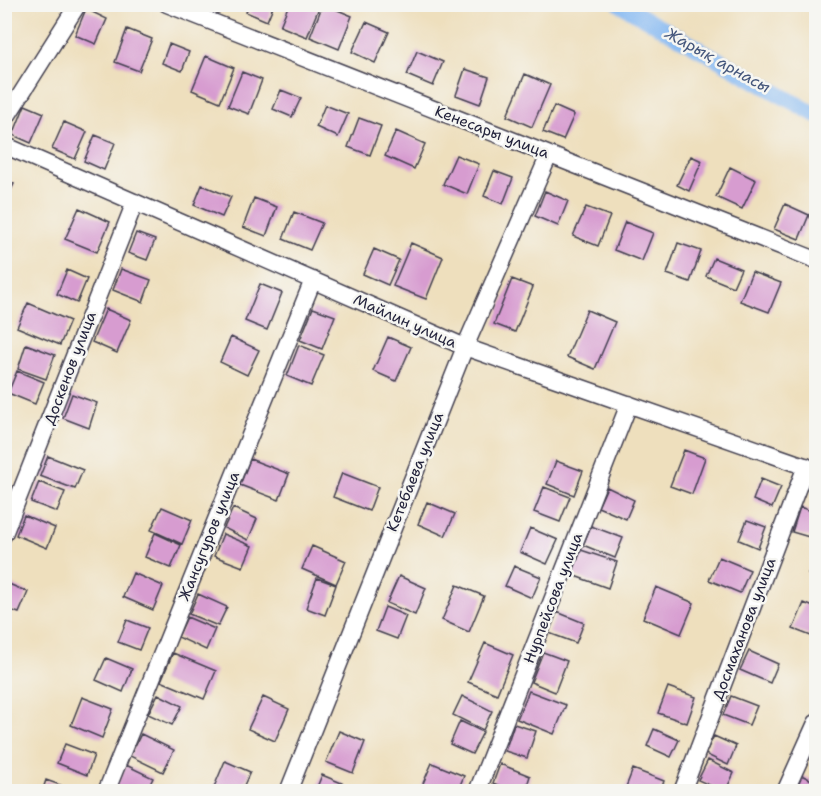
<svg xmlns="http://www.w3.org/2000/svg" width="821" height="796" viewBox="0 0 821 796" font-family="'Shantell Sans',sans-serif">
<rect width="100%" height="100%" fill="#f6f6f2"/>
<filter id="ink" filterUnits="userSpaceOnUse"><feTurbulence type="fractalNoise" baseFrequency=".0167" numOctaves="2"/><feDisplacementMap in="SourceGraphic" scale="12" xChannelSelector="R" yChannelSelector="G"/><feConvolveMatrix kernelMatrix="1 2 1 2 8 2 1 2 1" color-interpolation-filters="sRGB"/></filter>
<filter id="wash" filterUnits="userSpaceOnUse"><feTurbulence type="fractalNoise" baseFrequency=".008" numOctaves="4" result="noise"/><feDisplacementMap in="SourceGraphic" scale="24" xChannelSelector="R" yChannelSelector="G"/><feGaussianBlur stdDeviation="1.35" result="paint"/><feColorMatrix in="noise" values="0 0 0 0 0 0 0 0 0 0 0 0 0 0 0 0 0 1.4 0 .05"/><feComposite in="paint" operator="in"/></filter>
<g filter="url(#wash)">
<rect width="100%" height="100%" fill="#eedfbd"/>
<g fill="none" stroke-linecap="round" stroke-linejoin="round">
<path stroke="#84b8f2" stroke-width="16" d="M620 4 816 115"/>
</g>
<g id="blocks">
<path fill="#d79cd0" d="M249 4H274L267 21 246 12Z
M289 4 320 5 307 37 280 26Z
M323 4 352 16 339 49 310 37Z
M86 9 107 19 96 44 75 35Z
M366 22 389 32 375 63 352 52Z
M127 29 152 39 139 71 115 62Z
M169 44 189 52 182 71 162 63Z
M417 51 443 62 433 86 407 75Z
M206 56 234 68 220 102 192 90Z
M465 69 489 77 480 104 456 95Z
M242 72 262 80 249 114 228 106Z
M525 74 550 85 532 127 507 116Z
M281 90 301 98 292 117 273 109Z
M25 105 44 113 31 143 13 135Z
M325 105 348 114 338 137 316 127Z
M554 106 574 115 563 140 543 132Z
M359 118 381 126 370 155 348 147Z
M64 122 87 132 75 159 52 149Z
M396 131 425 144 414 169 385 156Z
M95 135 115 143 104 170 84 161Z
M456 155 479 164 467 194 443 184Z
M691 156 702 161 689 191 677 185Z
M730 167 756 180 742 209 716 197Z
M494 171 513 178 503 204 484 196Z
M4 180 14 184 4 204Z
M202 185 231 197 222 217 194 205Z
M545 191 568 201 558 226 535 216Z
M254 198 277 207 266 236 243 227Z
M785 204 809 215 799 239 774 229Z
M586 207 610 216 598 246 573 236Z
M79 208 110 222 97 252 65 239Z
M294 212 322 223 310 250 283 239Z
M625 222 653 233 642 261 614 250Z
M136 233 155 240 147 260 128 253Z
M411 243 443 257 426 299 393 286Z
M678 243 701 251 690 282 667 274Z
M374 249 399 260 388 285 363 274Z
M714 258 741 269 733 287 706 276Z
M121 269 151 280 143 302 113 290Z
M67 270 87 279 77 303 57 294Z
M752 272 781 283 769 312 740 301Z
M512 279 533 287 515 332 494 324Z
M260 284 282 293 267 330 245 321Z
M28 303 70 321 60 345 17 327Z
M313 308 335 316 322 349 300 340Z
M106 309 131 320 117 353 92 342Z
M587 310 615 322 595 369 567 357Z
M231 337 259 350 247 375 220 362Z
M388 337 411 347 396 381 373 371Z
M26 344 55 355 46 379 18 369Z
M299 345 324 355 311 386 287 376Z
M17 371 44 382 35 404 8 393Z
M72 394 97 403 89 428 63 418Z
M684 450 705 458 692 494 670 486Z
M48 456 83 470 75 489 40 476Z
M250 459 289 474 279 500 240 485Z
M556 461 583 471 574 495 547 484Z
M342 473 378 487 369 511 333 497Z
M761 479 781 487 772 508 753 500Z
M39 482 65 492 57 512 31 502Z
M544 487 570 497 560 522 534 512Z
M607 487 634 500 626 519 598 507Z
M427 502 455 514 445 536 418 524Z
M162 507 192 520 182 544 151 530Z
M800 507 816 513V539L792 532Z
M233 508 257 519 248 540 224 528Z
M24 515 55 528 47 548 16 535Z
M747 520 766 527 758 548 739 540Z
M591 526 623 538 615 558 583 545Z
M530 528 558 540 547 564 520 552Z
M155 533 181 545 171 568 145 557Z
M223 534 252 546 243 567 214 556Z
M312 546 346 561 336 584 302 569Z
M581 550 617 562 608 588 572 575Z
M719 557 750 570 740 593 709 580Z
M815 558H816V577L808 574Z
M514 566 541 577 532 598 505 586Z
M133 573 163 586 153 610 123 597Z
M399 576 426 588 415 615 387 603Z
M317 578 336 585 325 615 306 608Z
M4 582 28 592 19 613 4 608Z
M457 585 484 596 469 632 442 620Z
M656 587 694 603 681 634 643 618Z
M198 594 227 607 218 626 189 614Z
M804 603 816 608V638L793 629Z
M385 607 406 616 397 639 376 631Z
M557 612 584 623 576 643 549 633Z
M187 617 215 629 206 650 178 637Z
M127 620 148 628 139 650 118 642Z
M485 643 513 655 497 694 468 682Z
M749 651 778 664 770 683 740 670Z
M543 652 567 661 555 692 531 682Z
M173 653 216 671 204 699 161 681Z
M106 658 132 669 123 692 96 680Z
M668 687 696 697 687 723 658 713Z
M529 691 566 705 554 734 517 719Z
M158 694 182 706 172 725 148 714Z
M462 696 492 711 483 730 453 715Z
M731 696 757 706 749 725 723 715Z
M82 697 113 709 102 738 71 725Z
M263 697 289 709 275 741 248 729Z
M460 721 483 732 472 754 450 744Z
M514 724 536 731 527 758 505 751Z
M654 729 679 740 671 757 647 746Z
M339 731 365 742 353 773 326 762Z
M141 734 174 750 163 772 130 756Z
M714 736 736 746 728 765 705 754Z
M65 744 94 755 87 775 57 763Z
M708 760 734 773 725 792 698 780Z
M225 761 250 772 241 792H225L214 787Z
M432 763 464 776 457 792H429L421 788Z
M500 764 530 776 525 792H514L493 783Z
M126 765 153 778 146 792H124L115 787Z
M633 769 664 781 660 792H624Z
M799 774 816 782 815 792H792Z
M322 775 344 784 341 792H315Z
M46 780 77 791V792H42Z"/>
</g>
</g>
<g filter="url(#ink)">
<use href="#blocks" fill-opacity="0" stroke="#413e4e" stroke-width="1.5"/>
<g fill="none" stroke-linecap="round" stroke-linejoin="round">
<defs>
<path id="minor" d="M167 4 816 260
M4 121 78 4
M4 145 465 347 816 470
M4 534 135 202
M106 792 313 280
M288 792 465 347 549 155
M477 792 629 404
M682 792 806 466
M785 792 816 723"/>
</defs>
<use href="#minor" stroke="#413e4e" stroke-width="19"/>
<use href="#minor" stroke="#fff" stroke-width="16"/>
</g>
</g>
<g text-anchor="middle" dominant-baseline="central" stroke-width="5" stroke-linejoin="round" paint-order="stroke">
<g font-size="15" fill="#22223b" stroke="#f6f6f2">
<text transform="translate(492 132) rotate(21)">Кенесары улица</text>
<text transform="translate(405 321) rotate(24)">Майлин улица</text>
<text transform="translate(70 368) rotate(-69)">Доскенов улица</text>
<text transform="translate(415 472) rotate(-68)">Кетебаева улица</text>
<text transform="translate(209 536) rotate(-68)">Жансугуров улица</text>
<text transform="translate(553 598) rotate(-69)">Нурпейсова улица</text>
<text transform="translate(744 629) rotate(-69)">Досмаханова улица</text>
</g>
<g font-size="16" font-style="italic" fill="#44567b" stroke="#f6f6f2">
<text transform="translate(718 60) rotate(29)">Жарық арнасы</text>
</g>
</g>
<rect width="821" height="796" fill="none" stroke="#f6f6f2" stroke-width="24"/>
</svg>
